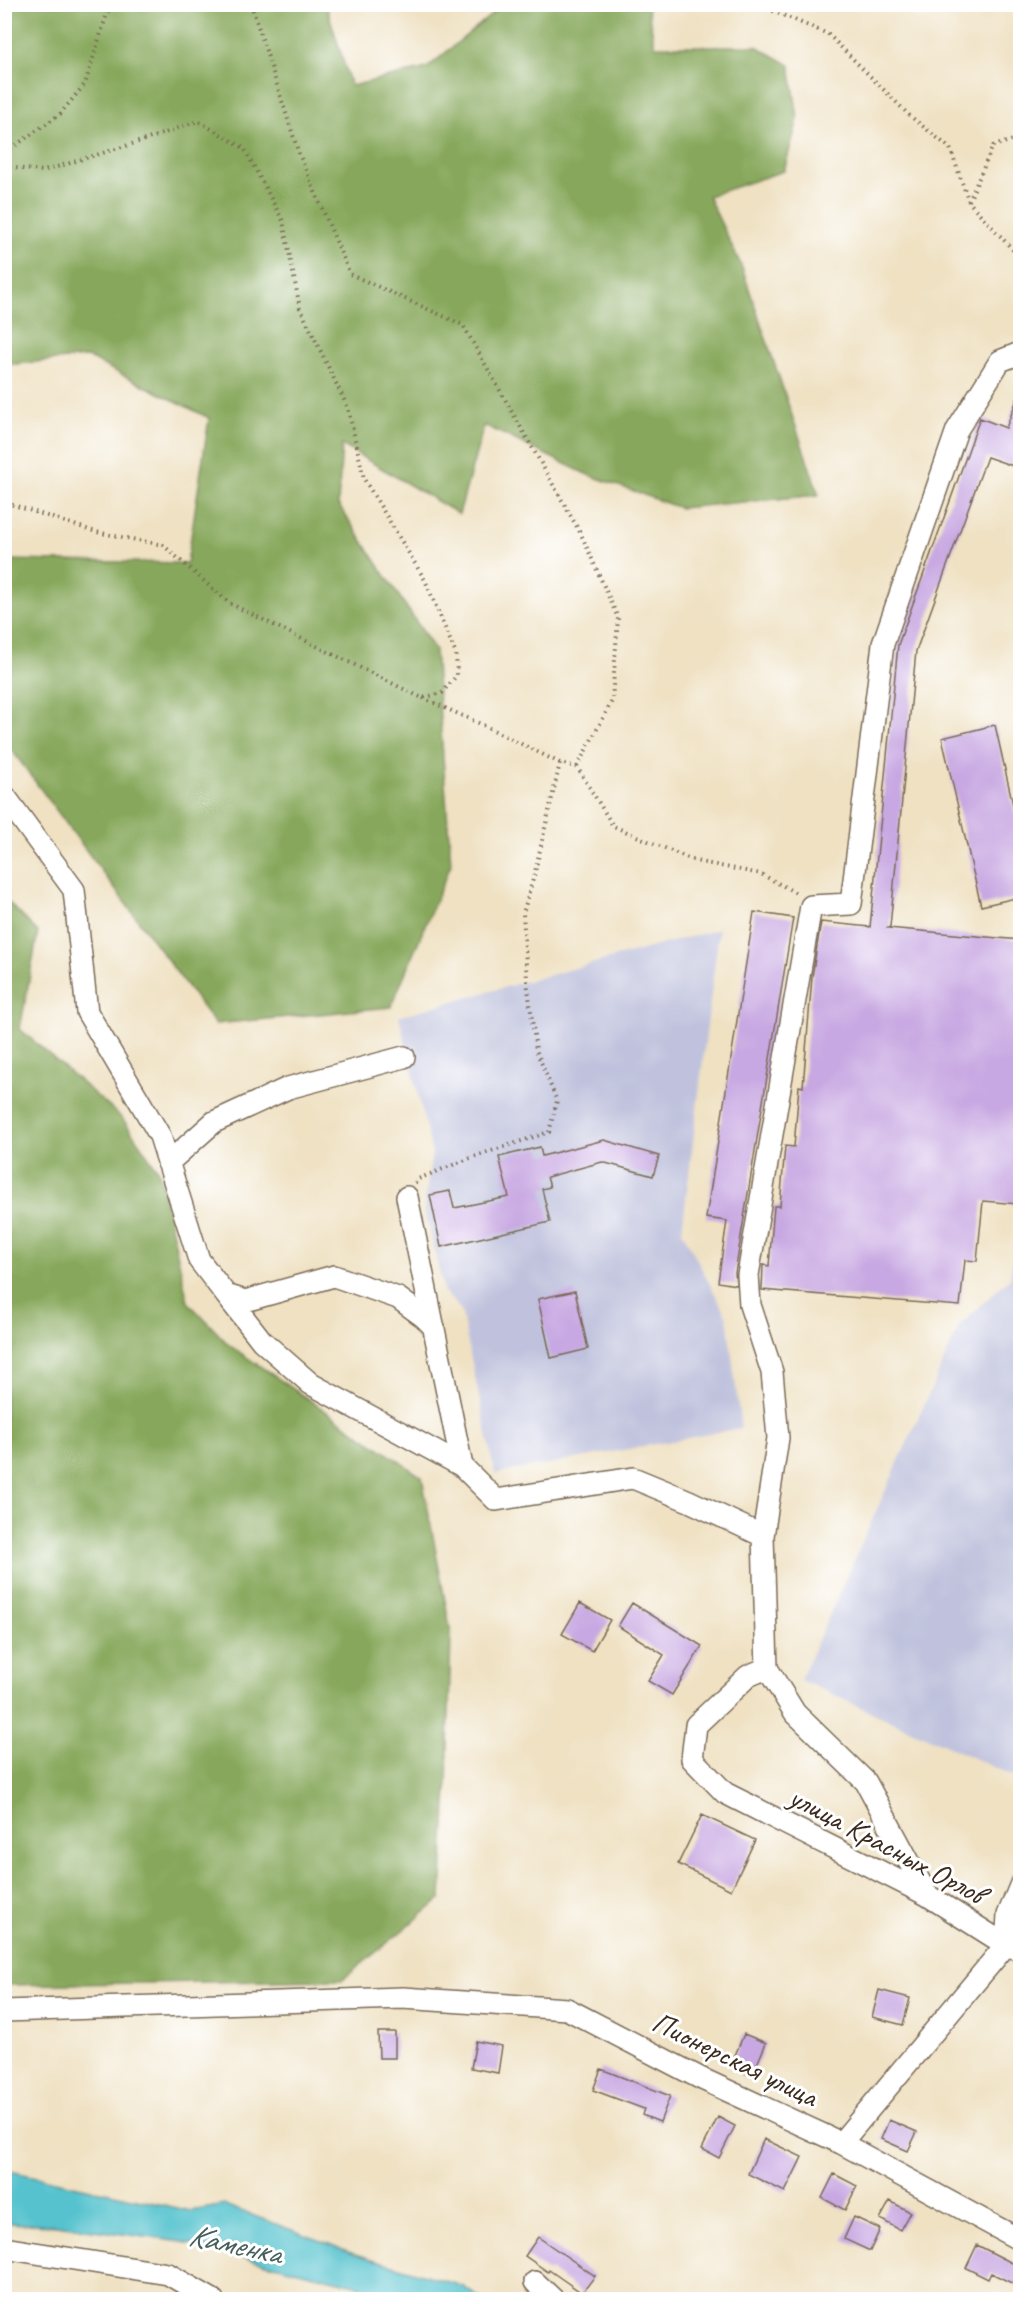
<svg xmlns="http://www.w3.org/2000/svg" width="1025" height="2304" viewBox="0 0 1025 2304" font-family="Caveat,sans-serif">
<rect width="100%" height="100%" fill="#fff"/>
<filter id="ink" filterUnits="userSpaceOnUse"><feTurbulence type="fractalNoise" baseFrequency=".0167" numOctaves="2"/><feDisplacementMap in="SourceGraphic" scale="12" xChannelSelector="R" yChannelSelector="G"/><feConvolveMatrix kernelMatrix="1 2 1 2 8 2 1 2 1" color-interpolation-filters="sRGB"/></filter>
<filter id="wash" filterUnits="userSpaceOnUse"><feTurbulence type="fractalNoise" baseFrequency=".008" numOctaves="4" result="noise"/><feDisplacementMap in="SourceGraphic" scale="24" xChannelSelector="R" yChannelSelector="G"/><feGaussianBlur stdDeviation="1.35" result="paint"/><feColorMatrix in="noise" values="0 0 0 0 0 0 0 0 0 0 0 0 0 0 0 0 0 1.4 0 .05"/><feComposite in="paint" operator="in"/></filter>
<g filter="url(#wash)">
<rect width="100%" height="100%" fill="#efe1c2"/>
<path fill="#c0c2dd" d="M719 929 682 1231 727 1317 741 1428 495 1474 461 1310 444 1292 424 1207 432 1153 399 1016Z
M1019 1217H1020V1779L800 1680 960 1325 1010 1278Z"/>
<path fill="#87a85c" stroke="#61693d" stroke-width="1.5" d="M503 5H647L655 46H756L790 65 798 119 784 171 708 196 741 265 819 495 680 508 586 474 484 425 459 514 342 445 338 504 435 650 451 864 391 1007 215 1024 5 741V560L187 563 209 418 87 357 5 365V5H326L351 86 427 68Z
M5 899 38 932 20 1029 122 1118 159 1172 188 1302 229 1345 422 1477 451 1633 447 1789 441 1899 342 1980 5 1985Z"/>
<path fill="#55c2ce" stroke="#487676" stroke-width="1.5" d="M5 2170 191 2211 225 2205 359 2255 462 2286 482 2299H411L182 2242 56 2225 5 2223Z"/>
<g id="blocks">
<path fill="#c8a8e2" d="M1019 394 1020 395V444L1013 466 987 457 916 651 890 927 888 928 1020 940V1168L1018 1204 983 1201 977 1261 965 1260 960 1306 762 1290 763 1265 769 1266 774 1206H780L785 1146 794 1147 799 1086 803 1087 812 977 821 922 870 927 898 645 980 418 1006 428Z
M995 725 1020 836V897L981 906 942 738Z
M754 912 793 918 735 1273 736 1285 718 1282 727 1221 706 1218Z
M604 1140 659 1156 653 1176 602 1162 547 1177 550 1187 542 1189 550 1222 441 1247 430 1195 450 1191 454 1208 509 1197 499 1157 540 1147 542 1156Z
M575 1291 588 1349 551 1358 538 1299Z
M580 1603 610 1620 592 1651 562 1634Z
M632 1603 702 1646 672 1695 648 1681 664 1655 618 1626Z
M702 1815 755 1840 731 1890 678 1864Z
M879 1990 910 1998 903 2025 872 2017Z
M378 2032H395V2058H379Z
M744 2034 766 2043 752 2076 730 2067Z
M476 2041 502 2046 498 2073 471 2068Z
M601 2069 670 2096 660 2122 642 2115 644 2109 593 2090Z
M718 2117 735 2126 719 2158 702 2149Z
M889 2120 917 2132 908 2151 881 2139Z
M764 2139 802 2157 785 2192 748 2174Z
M834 2174 857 2186 845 2210 822 2198Z
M890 2201 910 2212 900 2230 880 2219Z
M854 2217 880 2229 870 2251 844 2239Z
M538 2237 595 2276 582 2293 549 2270 548 2272 525 2256Z
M977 2245 1020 2267V2287L991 2273 988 2279 966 2268Z"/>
</g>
</g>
<g filter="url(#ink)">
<use href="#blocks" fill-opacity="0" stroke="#7a6a57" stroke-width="1.5"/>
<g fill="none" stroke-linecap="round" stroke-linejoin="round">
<defs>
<path id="minor" d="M4 795 74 890 87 1012 160 1136 199 1260 226 1295 245 1301 334 1276 398 1298 424 1317 434 1327
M168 1163 214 1122 288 1088 404 1057
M407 1197 462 1466 496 1500 633 1478 689 1501 763 1536
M226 1295 262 1341 311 1384 462 1466
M767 1668 748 1676 696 1725 692 1759 725 1793 927 1895 1006 1945 1020 1950
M927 1895 866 1782 795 1713 767 1668 763 1536 778 1438 772 1372 750 1305 748 1275 811 906 851 904 883 644 957 430 1000 361 1020 353
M4 2011 403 1998 567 2009 700 2078 841 2143 1020 2240
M841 2143 1006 1945 1008 1915 1020 1886
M4 2248 168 2274 213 2300
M535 2282 554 2300"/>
</defs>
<use href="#minor" stroke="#7a6a57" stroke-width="24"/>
<path stroke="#7a6a57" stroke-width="4" stroke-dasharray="1.5 4.5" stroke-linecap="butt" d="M251 4 299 154 350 274 463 325 581 534 618 618 612 701 577 767
M756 4 828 34 910 116 950 148 969 202 1014 251 1020 254
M4 165 9 150 60 114 85 84 110 4
M4 167 44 171 148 139 198 121 244 148 283 221 300 308 348 408 364 479 425 580 456 654 457 675 442 693 422 698 229 603 163 545 96 532 4 502
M969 201 993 146 1020 138
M423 698 483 725 560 763 577 767 613 826 695 861 761 874 798 894
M415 1183 418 1179 473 1157 549 1132 557 1101 536 1050 527 981 523 913 534 876 560 763"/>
<use href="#minor" stroke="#fff" stroke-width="21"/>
</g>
</g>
<g text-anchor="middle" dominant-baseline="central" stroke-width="6" stroke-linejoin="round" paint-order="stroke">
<g font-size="30" fill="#3b2a1e" stroke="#fff">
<text transform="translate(887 1845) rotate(28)">улица Красных Орлов</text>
<text transform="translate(735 2059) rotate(26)">Пионерская улица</text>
</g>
<g font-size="32" font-style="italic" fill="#445f5c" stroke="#fff">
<text transform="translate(235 2244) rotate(12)">Каменка</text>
</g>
</g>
<rect width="1025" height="2304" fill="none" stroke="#fff" stroke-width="24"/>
</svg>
